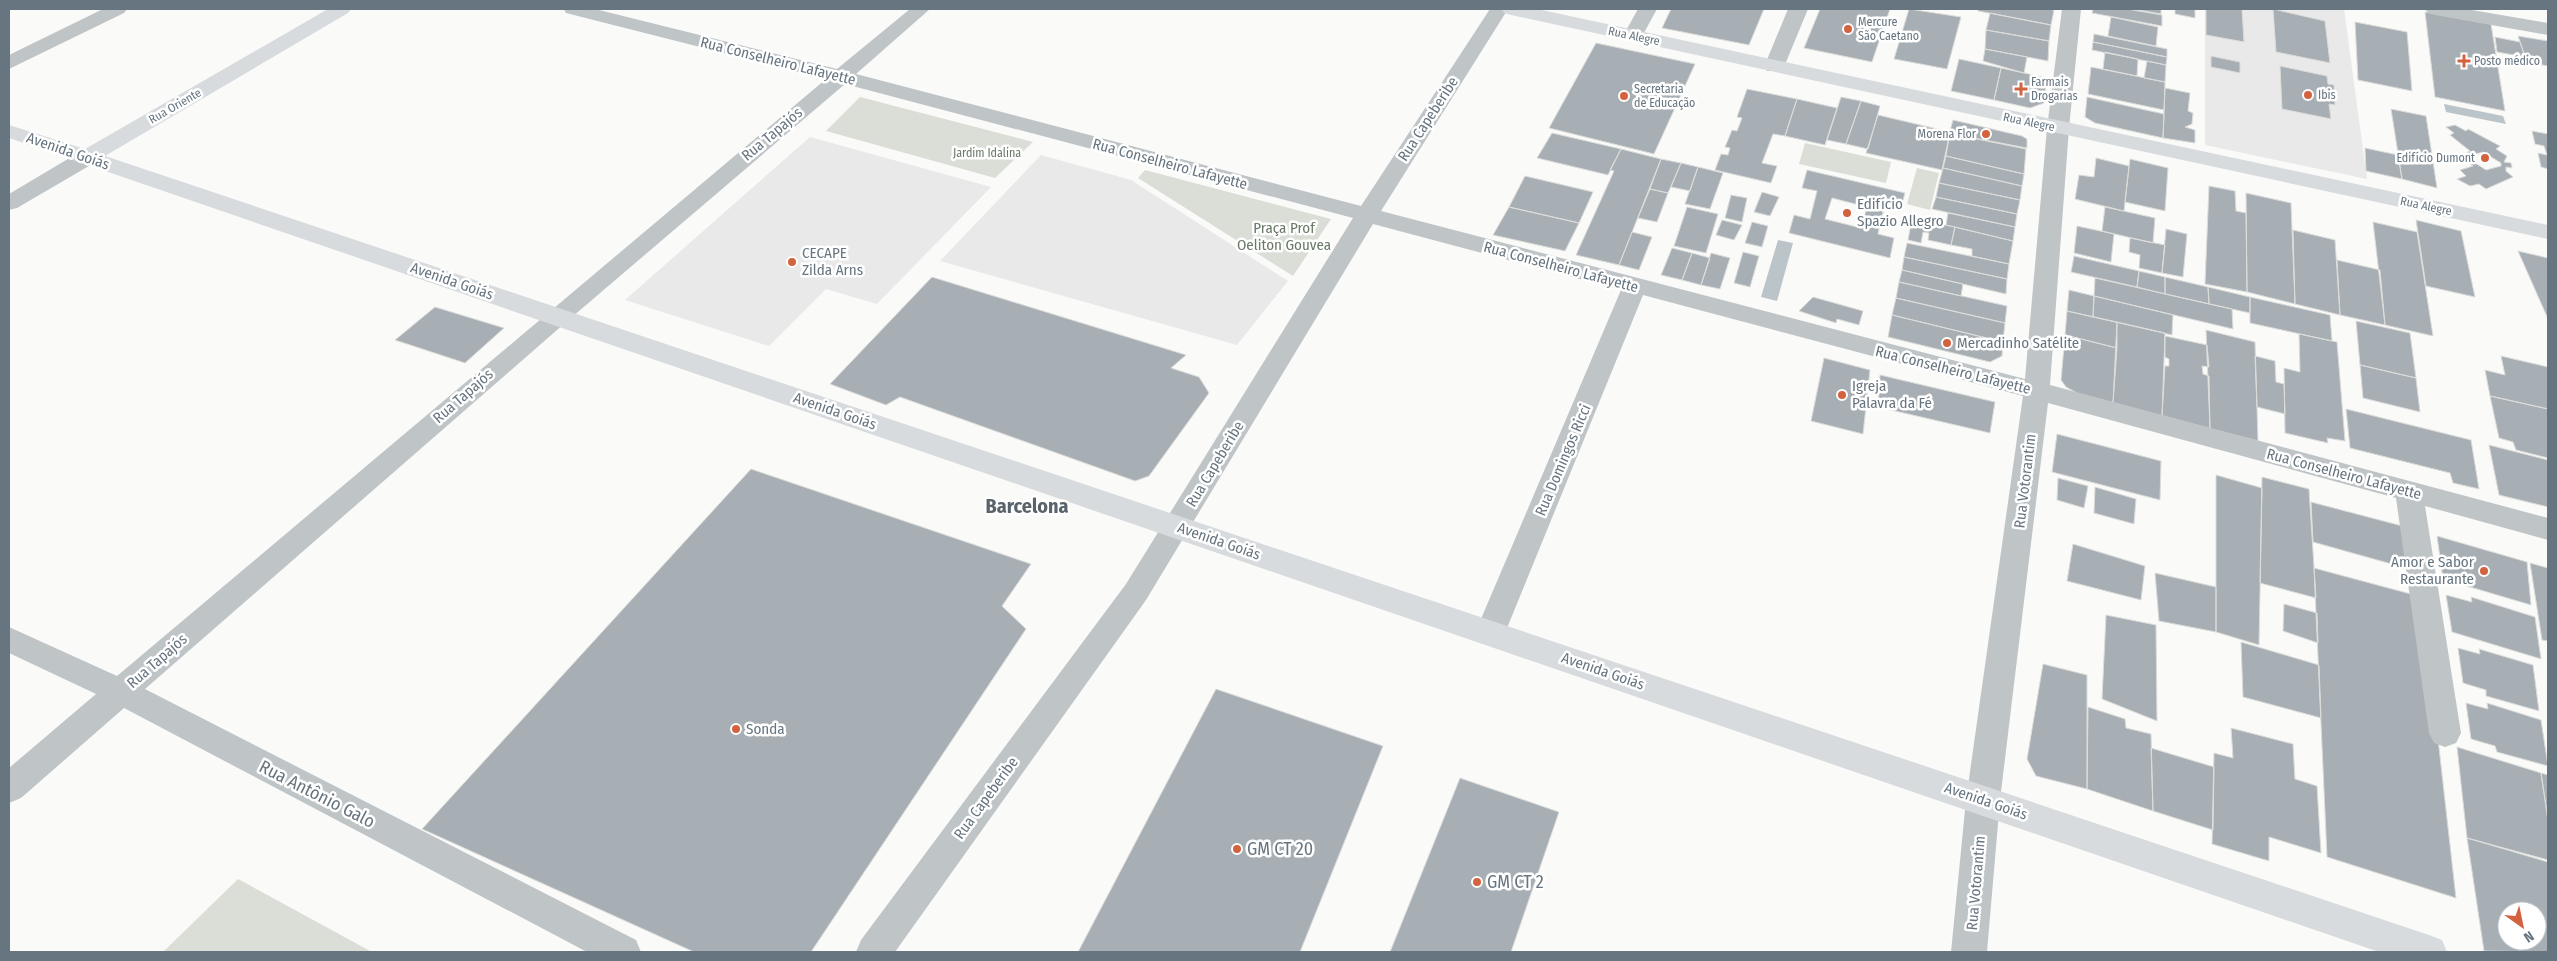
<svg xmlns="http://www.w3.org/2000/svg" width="2557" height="961" viewBox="0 0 2557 961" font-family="'Fira Sans Condensed',sans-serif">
<rect width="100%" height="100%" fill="#fafaf8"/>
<path fill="#e8e9e8" d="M2205 9H2344L2367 179 2205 145Z
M810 137 991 187 877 304 826 289 769 346 625 300Z
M1041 155 1131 180 1288 281 1237 345 940 261Z"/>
<path fill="#daded7" d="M860 97 1033 142 995 178 826 131Z
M1805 143 1891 162 1886 183 1799 164Z
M1917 168 1939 173 1930 210 1907 204Z
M1145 170 1331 219 1293 276 1138 178Z
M238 879 372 952H163Z"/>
<path fill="#bbc4c8" d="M2444 104 2503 116 2506 124 2446 112Z
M1778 240 1793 243 1777 301 1761 297Z"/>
<path fill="#a7afb4" stroke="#dcdcda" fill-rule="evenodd" d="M1671 9H1764L1749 45 1662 28Z
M1820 9H1890L1872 62 1804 48Z
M1909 9 1961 17 1947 69 1894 59Z
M1978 9H2048L2054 10 2051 25 1978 11Z
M2093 9H2127L2162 15V26L2092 13Z
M2133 9H2161V14Z
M2175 9H2195V18L2175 14Z
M2206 9H2242L2244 42 2206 35Z
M2273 9 2325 21 2330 63 2276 52Z
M2425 12 2491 24 2505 111 2435 97Z
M1990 13 2051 25 2049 41 1986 30Z
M2111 17 2158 27 2156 46 2108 36Z
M2355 22 2407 32 2412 91 2358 80Z
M1986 30 2049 41 2048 61 1985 49Z
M2094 34 2167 49V57L2093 42Z
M2518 36 2548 41V66L2527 62Z
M2495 37 2520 42 2525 57 2497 52Z
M2093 42 2167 57 2166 65 2092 50Z
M1596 43 1695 64 1654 154 1549 128Z
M1985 49 2027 57 2024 73 1983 61Z
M2105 52 2138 59 2137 76 2103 69Z
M2211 56 2240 62V73L2211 67Z
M1959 59 2001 68 1994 100 1951 91Z
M2147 61 2166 65 2165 82 2144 78Z
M2280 66 2327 76 2328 84 2334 85 2335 105 2329 104 2331 119 2282 109Z
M2091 67 2165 82 2164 110 2088 94Z
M2001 68 2047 78 2044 103 2030 108 1994 100Z
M2165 88 2190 93 2188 111 2193 113 2192 124 2185 127 2195 130V143L2163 138Z
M1747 89 1797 99 1785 136 1773 134 1762 163 1777 166 1771 183 1715 170 1721 154 1728 155 1730 148 1725 147 1732 130 1737 131 1742 118 1737 117Z
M1841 97 1861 101 1846 144 1827 140Z
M2087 97 2164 114 2163 138 2095 123 2085 117Z
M1797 99 1837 108 1825 145 1785 136Z
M1861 101 1880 106 1868 149 1846 144Z
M2391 109 2426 116 2437 188 2402 179Z
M1878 115 1950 132 1942 170 1866 153Z
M1953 120 2022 136 2027 139V148L1953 134 1950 131Z
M2455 125 2466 131 2468 129 2500 146 2496 149 2507 156 2504 162 2511 163 2512 168 2506 167V171L2513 177 2486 189 2479 184 2470 186 2457 179 2466 176 2460 170 2473 166 2464 160V154L2470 151 2450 135 2454 133 2446 127Z
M2532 131 2548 134V169L2541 167 2538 153 2547 155 2544 146 2535 144Z
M1950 132 1952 134 2026 149 2024 174 1946 156Z
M1552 133 1621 149 1608 175 1537 158Z
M2365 148 2398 155 2402 179 2366 171Z
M1621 149 1661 159 1619 265 1576 255 1614 171 1610 170Z
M2483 152 2501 163V166L2486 170 2469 159 2472 158 2468 156Z
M1946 156 2024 174 2022 186 1943 168Z
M2096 158 2129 166 2124 211 2075 199 2079 175 2094 177Z
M1661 159 1681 163 1668 193 1650 189Z
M2130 159 2168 168 2165 211 2125 202Z
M1681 163 1698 167 1690 191 1671 187Z
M1698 167 1723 173 1710 209 1685 204Z
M1943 168 2022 186 2020 200 1939 183Z
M1807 170 1905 193 1900 211 1884 208 1878 234 1894 238 1890 258 1789 233 1794 215 1810 219 1817 191 1802 188Z
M1525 176 1593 192 1579 223 1509 207Z
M1939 183 2020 200 2017 214 1936 197Z
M2209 186 2235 191 2236 211 2246 213 2247 292 2205 284Z
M1650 189 1668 193 1657 222 1638 218Z
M1762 192 1779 197 1770 216 1754 212Z
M2246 193 2291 203 2295 304 2247 292Z
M1731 195 1747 198 1742 222 1725 218Z
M1936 197 2017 214 2015 227 1932 209Z
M1832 198 1867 207 1861 228 1825 219Z
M1509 207 1579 223 1565 251 1493 235Z
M1687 207 1718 214 1706 253 1674 246Z
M2105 207 2155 218 2153 243 2102 231Z
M1948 213 2015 227 2013 241 1946 225Z
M1912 218 1955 227 1951 245 1928 240 1929 233 1923 232 1921 243 1908 240Z
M1722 220 1742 225 1734 240 1716 235Z
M2416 220 2461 231 2475 297 2426 286Z
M1752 222 1768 226 1762 247 1745 243Z
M2373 222 2417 232 2433 336 2385 325Z
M2077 226 2114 234 2111 262 2074 253Z
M1955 227 2013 241 2009 264 1972 256V249L1951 245Z
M2166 229 2187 234 2183 277 2162 273Z
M2293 230 2335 240 2340 315 2295 304Z
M1632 232 1652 237 1639 270 1619 265Z
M2130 238 2165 245 2162 273 2139 268 2140 255 2129 252Z
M1907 243 2009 264 2007 279 1904 257Z
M1672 248 1692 253 1682 280 1661 275Z
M2518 251 2548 258V319Z
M1743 252 1759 256 1750 287 1734 283Z
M1692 253 1710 258 1701 285 1682 280Z
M1711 253 1730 258 1720 289 1701 285Z
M2074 256 2139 271 2137 287 2071 272Z
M1904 257 2007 279 2006 294 1902 270Z
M2337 260 2380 270 2385 325 2340 315Z
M1902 270 1963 284 1961 296 1899 282Z
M2139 271 2165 277V294L2137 287Z
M932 277 1186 355 1171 368 1199 377 1209 393 1149 476 1135 481 900 397 886 405 830 384Z
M2165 277 2208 287 2209 304 2165 294Z
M2095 278 2232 309 2233 329 2094 296Z
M1899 282 2007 306 2005 323 1896 298Z
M2208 287 2250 297V313L2209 304Z
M2069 290 2094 296 2093 317 2067 311Z
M2094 296 2173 315 2172 335 2093 317Z
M1813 297 1863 311 1859 325 1837 319 1836 323 1799 311Z
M2250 297 2330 315 2332 341 2250 323Z
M1896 298 2005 323 2003 342 1892 315Z
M435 307 504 328 465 363 395 340Z
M2067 311 2117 322V348L2065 335Z
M1892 315 2003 342 2002 356 1990 362 1888 337Z
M2356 321 2410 333 2416 378 2360 365Z
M2117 322 2165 333 2162 416 2113 403Z
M2206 330 2255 342 2258 441 2210 429Z
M2299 334 2337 342 2345 441 2327 438 2328 443 2285 433 2284 368 2300 372Z
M2065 335 2117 348 2113 403 2079 394 2066 387 2061 380Z
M2165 336 2207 345 2209 367 2202 366 2203 374 2209 376 2210 429 2162 416 2165 366H2169V359L2165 357Z
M2255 356 2275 361 2276 382 2284 384 2285 414 2257 407Z
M2501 356 2548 367V409L2490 396 2485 370 2505 375Z
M1824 358 1870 370 1863 434 1811 421Z
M2360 365 2416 378 2420 412 2363 398Z
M1880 375 1995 402 1990 433 1878 407Z
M2490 396 2548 409V458L2516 450 2513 442 2499 438Z
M2346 409 2471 440 2479 489 2453 483 2450 473 2350 448Z
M2057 434 2161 461 2160 500 2052 472Z
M2489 445 2548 460V507L2499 495Z
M751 469 1031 564 1002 606 1026 629 811 952H694L422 829Z
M2216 475 2262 488 2259 645 2216 632Z
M2262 477 2309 489 2316 598 2260 583Z
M2058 478 2088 486 2084 508 2057 500Z
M2095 487 2136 499 2134 524 2094 513Z
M2311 502 2410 528 2413 570 2313 542Z
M2437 536 2527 562 2531 605 2443 579Z
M2073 544 2145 566 2141 600 2067 581Z
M2530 563 2548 568V641L2542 640Z
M2314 568 2422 597 2456 898 2327 857Z
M2155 573 2216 587V632L2159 621Z
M2446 595 2472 602 2471 597 2535 617 2541 659 2452 632Z
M2284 604 2317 613 2318 643 2283 631Z
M2106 615 2156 625 2157 721 2102 699Z
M2241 642 2319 665 2321 718 2243 697Z
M2458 648 2480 654 2479 649 2533 665 2539 711 2486 696V690L2463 683Z
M2043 664 2087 675V789L2036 776 2027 759Z
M1216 689 1383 746 1300 952H1078Z
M2466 703 2488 709 2487 703 2541 720 2548 766 2497 752 2495 746 2471 739Z
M2088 707 2125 719 2126 728 2151 734 2153 811 2087 789Z
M2231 728 2293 744 2295 779 2317 786 2321 853 2269 837V861L2212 844 2214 753 2233 758Z
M2457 747 2541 773 2548 820V860L2467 838Z
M2151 748 2214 767 2213 830 2153 811Z
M2541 773 2548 775V820Z
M1460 778 1559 812 1511 952H1390Z
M2467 838 2548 862V952L2484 951ZM2507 911H2537V941H2507Z"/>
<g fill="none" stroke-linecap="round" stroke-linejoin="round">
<path fill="#bfc4c7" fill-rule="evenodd" d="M103 9H127L124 13 9 69V55Z
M564 9H595L837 69 910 9H930L856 74 1361 206 1490 9H1508L1381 211 2025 379 2047 128 2062 9H2081L2069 128 2050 385 2548 518V540L2425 506 2461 733 2456 743 2445 747 2434 743 2429 733 2396 498 2048 403 2000 800 1987 952H1951L1966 800 2023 396 1643 295 1505 633 1501 642 1490 645 1479 642 1475 633 1621 290 1373 224 1146 600 895 952H856L861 940 1126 584 1353 218 845 84 565 323 145 689 636 940 641 952H587L124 708 21 798 9 803V768L96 694 9 653V627L117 676 826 79 566 13Z
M1638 9H1657L1640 40H1626L1623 36Z
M1788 9H1808L1784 67 1781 71H1767L1764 67Z
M2425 9H2466L2548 23V35L2435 15 2428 13Z
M86 151 94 153 97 158 94 163 17 208 9 210V194L78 153Z"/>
<path fill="#d8dbde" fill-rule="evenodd" d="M328 9H351L348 13 105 156 2429 935 2442 940 2447 952H2379L9 138V125L85 149Z
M1502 9H1537L2548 225V239L1511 15 1504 13Z"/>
</g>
<g fill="#d3623f" stroke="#fff" stroke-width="2">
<circle cx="1848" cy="29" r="5"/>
<path d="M2461.5 53.5h5v5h5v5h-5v5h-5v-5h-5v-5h5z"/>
<path d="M2018.5 81.5h5v5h5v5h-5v5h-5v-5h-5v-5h5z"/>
<circle cx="2308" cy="95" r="5"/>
<circle cx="1624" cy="96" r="5"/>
<circle cx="1986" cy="134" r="5"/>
<circle cx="2485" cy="158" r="5"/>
<circle cx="1847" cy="213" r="5"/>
<circle cx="792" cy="262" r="5"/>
<circle cx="1947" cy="343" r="5"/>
<circle cx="1842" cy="395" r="5"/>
<circle cx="2484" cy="571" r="5"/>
<circle cx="736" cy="729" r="5"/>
<circle cx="1237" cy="849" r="5"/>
<circle cx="1477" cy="882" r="5"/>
</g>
<g text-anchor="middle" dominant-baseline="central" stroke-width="5" stroke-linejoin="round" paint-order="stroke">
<g font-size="12" fill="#677580" stroke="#fff" text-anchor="start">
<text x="1858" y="22">Mercure<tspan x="1858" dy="14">São Caetano</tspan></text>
<text x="2474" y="61">Posto médico</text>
<text x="2031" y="82">Farmais<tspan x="2031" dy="14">Drogarias</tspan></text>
<text x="1634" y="89">Secretaria<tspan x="1634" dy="14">de Educação</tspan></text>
<text x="2318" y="95">Ibis</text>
<text x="1976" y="134" text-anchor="end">Morena Flor</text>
<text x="2475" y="158" text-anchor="end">Edifício Dumont</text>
</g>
<g font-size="12" fill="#677580" stroke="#fff">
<text transform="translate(1634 36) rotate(12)">Rua Alegre</text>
<text transform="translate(175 106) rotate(-30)">Rua Oriente</text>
<text transform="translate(2029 122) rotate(12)">Rua Alegre</text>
<text transform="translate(2426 206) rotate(12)">Rua Alegre</text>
</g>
<g font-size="12" fill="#697966" stroke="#fff">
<text x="987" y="153">Jardim Idalina</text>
</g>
<g font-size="15" fill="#677580" stroke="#fff">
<text transform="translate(778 61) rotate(14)">Rua Conselheiro Lafayette</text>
<text transform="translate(1428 119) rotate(-57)">Rua Capeberibe</text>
<text transform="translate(772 134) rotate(-40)">Rua Tapajós</text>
<text transform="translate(68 151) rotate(19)">Avenida Goiás</text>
<text transform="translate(1170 164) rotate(15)">Rua Conselheiro Lafayette</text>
<text transform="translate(1561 267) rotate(15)">Rua Conselheiro Lafayette</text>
<text transform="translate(452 281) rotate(19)">Avenida Goiás</text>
<text transform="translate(1953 370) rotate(14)">Rua Conselheiro Lafayette</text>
<text transform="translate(463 396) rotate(-41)">Rua Tapajós</text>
<text transform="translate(835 411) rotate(19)">Avenida Goiás</text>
<text transform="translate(1563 460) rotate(-67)">Rua Domingos Ricci</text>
<text transform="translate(1215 464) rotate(-59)">Rua Capeberibe</text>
<text transform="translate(2344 474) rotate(15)">Rua Conselheiro Lafayette</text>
<text transform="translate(2025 481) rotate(-83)">Rua Votorantim</text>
<text transform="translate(1219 541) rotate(19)">Avenida Goiás</text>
<text transform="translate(157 661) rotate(-41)">Rua Tapajós</text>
<text transform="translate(1603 671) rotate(19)">Avenida Goiás</text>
<text transform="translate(986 798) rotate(-54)">Rua Capeberibe</text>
<text transform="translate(1986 801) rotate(19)">Avenida Goiás</text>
<text transform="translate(1976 883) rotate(-85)">Rua Votorantim</text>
</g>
<g font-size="15" fill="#677580" stroke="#fff" text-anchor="start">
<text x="1857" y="204">Edifício<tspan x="1857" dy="17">Spazio Allegro</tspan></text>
<text x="802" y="253">CECAPE<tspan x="802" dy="17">Zilda Arns</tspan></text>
<text x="1957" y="343">Mercadinho Satélite</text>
<text x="1852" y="386">Igreja<tspan x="1852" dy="17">Palavra da Fé</tspan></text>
<text x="2474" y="562" text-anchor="end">Amor e Sabor<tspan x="2474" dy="17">Restaurante</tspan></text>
<text x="746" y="729">Sonda</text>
</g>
<g font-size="15" fill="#697966" stroke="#fff">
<text x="1284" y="228">Praça Prof<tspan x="1284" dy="17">Oeliton Gouvea</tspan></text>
</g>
<g font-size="18" fill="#677580" stroke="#fff">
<text transform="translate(317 794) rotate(27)">Rua Antônio Galo</text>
</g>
<g font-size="18" fill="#677580" stroke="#fff" text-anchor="start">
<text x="1247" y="849">GM CT 20</text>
<text x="1487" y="882">GM CT 2</text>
</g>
<g font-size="20" font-weight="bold" fill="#59636c" stroke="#fff">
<text x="1027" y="506">Barcelona</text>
</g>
</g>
<rect width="2557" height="961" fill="none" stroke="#677580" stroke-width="20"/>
<g transform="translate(2522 926) rotate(147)"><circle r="24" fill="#ffffff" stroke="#c2c8cc"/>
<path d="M0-4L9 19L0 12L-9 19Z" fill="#d3623f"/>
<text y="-8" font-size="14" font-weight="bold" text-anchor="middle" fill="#677580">N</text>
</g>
</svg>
